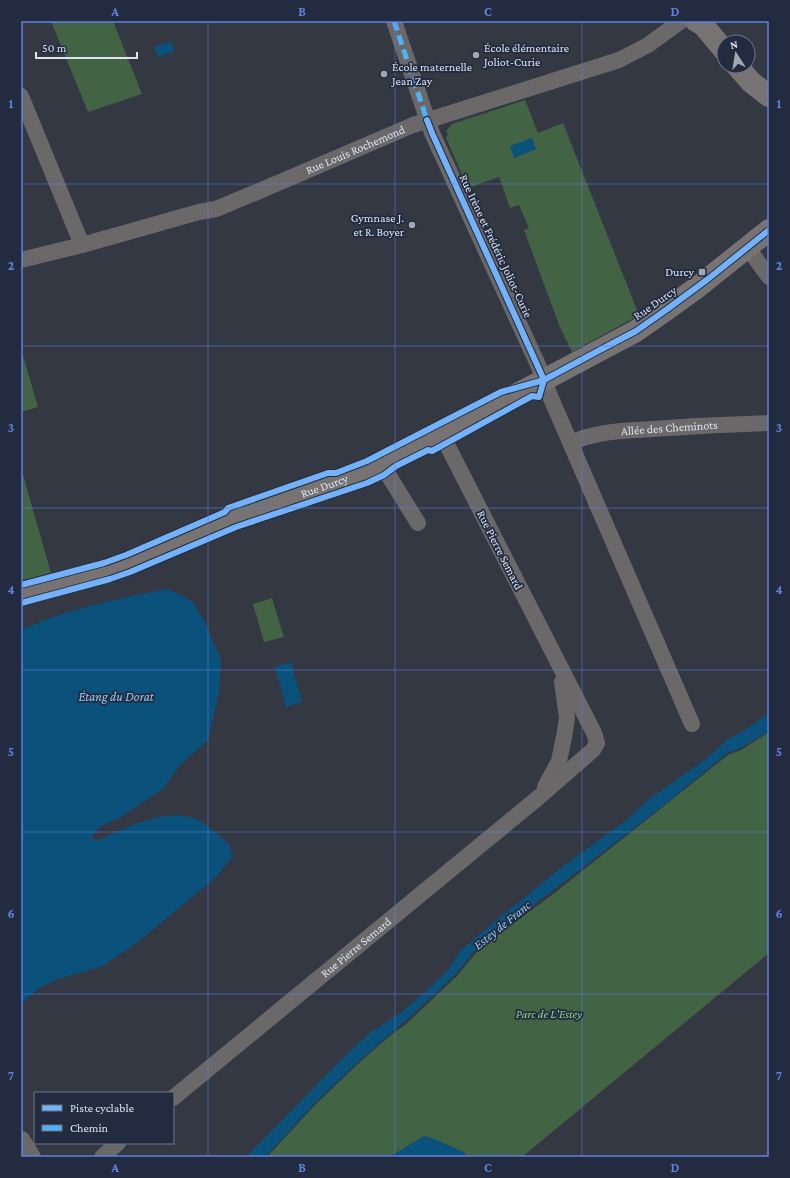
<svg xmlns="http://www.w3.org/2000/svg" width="790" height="1178" viewBox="0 0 790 1178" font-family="'Crimson Pro',serif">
<rect width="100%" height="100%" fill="#333843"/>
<path fill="#436345" d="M51 21H113L142 94 88 112Z
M525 100 538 133 563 123 639 315 572 352 559 325 524 230 529 228 519 205 510 208 499 177 468 188 446 138 448 134 446 131 452 124Z
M21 349 38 407 21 412Z
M21 468 51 573 23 580 21 573Z
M272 598 284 637 264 642 253 604Z
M769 732V953L522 1157H267L314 1106 362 1060 392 1034 405 1025 457 976 477 952 510 926 552 895 728 755 741 750Z"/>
<path fill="#0a517b" d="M171 41 175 51 158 57 154 47Z
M532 138 536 149 514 158 510 146Z
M168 589 192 601 204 620 221 660 219 692 208 740 180 765 163 789 121 817 101 826 92 836 93 840 96 841C124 829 166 806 196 819 207 824 220 837 230 845L232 858 215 878 139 941 103 966 55 980 38 989 21 1004V630C68 609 118 598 168 589Z
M291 662 302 702 286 707 275 667Z
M769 713V731L741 748 727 753 667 803 475 950 455 975 403 1023 360 1060 315 1103 265 1157H246L347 1054 371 1032 400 1013 423 994 448 970 460 951 504 914 563 866 624 822 649 799 706 759 728 739 745 730Z
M424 1136 432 1138 464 1152 467 1157H389Z"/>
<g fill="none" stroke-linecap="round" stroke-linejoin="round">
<g stroke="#6a6868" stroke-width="16">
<path d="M394 21 432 133 539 367 550 396 692 724"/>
<path d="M21 96 82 245"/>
<path d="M747 247 769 277"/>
<path id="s1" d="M21 260 82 245 199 212 216 209 257 192 413 125 619 60 648 45 681 21"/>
<path id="s2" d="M571 443C595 431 626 431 652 429 691 426 730 424 769 423"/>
<path d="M382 462 387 473 418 523"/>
<path d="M545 787 559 761 564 737 567 718 562 682"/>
<path id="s3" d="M173 1098 539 797 593 750 597 743 594 733 441 433"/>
<path d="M22 1139 33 1157"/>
<path d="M102 1157 118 1143"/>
</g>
<g stroke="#777373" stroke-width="22">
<path d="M696 21 703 25 724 50"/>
<path d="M737 66 751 82 769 96"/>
<path id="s4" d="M21 595 107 572 130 564 196 533 233 518 339 481 377 466 544 380 636 331 666 310 699 286 769 230"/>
</g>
<path stroke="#4fb1f8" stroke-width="5" stroke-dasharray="10 5" stroke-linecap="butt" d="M394 21 427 120"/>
<defs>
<path id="cycleway" d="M427 120 432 133 544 380
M21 585 104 563 126 555 225 512 228 508 328 473H336L367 461 501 392 544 380 598 351 636 331 666 310 708 279 769 230
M21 603 110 579 130 572 236 527 367 483 384 475 396 466 428 450 432 451 532 396 539 397 544 380"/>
</defs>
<use href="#cycleway" stroke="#222b3f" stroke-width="8"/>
<use href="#cycleway" stroke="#73b2f8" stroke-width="6"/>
</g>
<path fill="none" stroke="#6082e0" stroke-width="1" stroke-opacity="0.55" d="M208 21V1157M395 21V1157M582 21V1157M21 184H769M21 346H769M21 508H769M21 670H769M21 832H769M21 994H769"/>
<g fill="#a2a7b3" stroke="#222b3f" stroke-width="1.5">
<circle cx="476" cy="55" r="4"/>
<circle cx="384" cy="74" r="4"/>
<circle cx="412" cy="225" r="4"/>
<rect x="698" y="268" width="8" height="8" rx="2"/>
</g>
<g text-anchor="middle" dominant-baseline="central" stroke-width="3.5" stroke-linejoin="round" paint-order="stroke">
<g font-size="12" fill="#dde3f0" stroke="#222b3f" text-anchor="start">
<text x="484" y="48">École élémentaire<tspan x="484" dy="14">Joliot-Curie</tspan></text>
<text x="392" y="67">École maternelle<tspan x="392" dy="14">Jean Zay</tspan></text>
<text x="404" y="218" text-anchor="end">Gymnase J.<tspan x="404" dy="14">et R. Boyer</tspan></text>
<text x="694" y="272" text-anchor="end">Durcy</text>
</g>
<g font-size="12" fill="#dde3f0" stroke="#222b3f">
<text stroke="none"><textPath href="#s1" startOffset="353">Rue Louis Rochemond</textPath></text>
<text transform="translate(496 246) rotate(65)">Rue Irène et Frédéric Joliot-Curie</text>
<text transform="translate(655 303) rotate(-35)">Rue Durcy</text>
<text stroke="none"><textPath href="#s2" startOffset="100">Allée des Cheminots</textPath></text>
<text stroke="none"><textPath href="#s4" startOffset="323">Rue Durcy</textPath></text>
<text transform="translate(500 550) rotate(63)">Rue Pierre Semard</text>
<text stroke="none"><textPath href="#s3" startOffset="237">Rue Pierre Semard</textPath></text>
</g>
<g font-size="12" font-style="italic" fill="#8dd78a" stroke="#222b3f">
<text x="549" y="1014">Parc de L'Estey</text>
</g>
<g font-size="13" font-style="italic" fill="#97c9f1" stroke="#222b3f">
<text x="116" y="696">Étang du Dorat</text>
<text transform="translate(502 925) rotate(-39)">Estey de Franc</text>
</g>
</g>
<rect width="790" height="1178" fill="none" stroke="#222b3f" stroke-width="44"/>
<rect x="34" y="1092" width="140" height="52" fill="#222b3f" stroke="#6d7586"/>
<rect x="42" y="1105" width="20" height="6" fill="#73b2f8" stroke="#6d7586"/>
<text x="70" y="1112" font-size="12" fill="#dde3f0">Piste cyclable</text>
<rect x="42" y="1125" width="20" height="6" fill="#4fb1f8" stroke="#6d7586"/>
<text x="70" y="1132" font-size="12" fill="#dde3f0">Chemin</text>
<g transform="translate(736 54) rotate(348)"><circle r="19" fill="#222b3f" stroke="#6d7586"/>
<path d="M0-3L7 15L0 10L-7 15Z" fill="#a2a7b3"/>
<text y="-6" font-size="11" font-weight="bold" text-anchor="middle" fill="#dde3f0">N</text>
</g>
<path d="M36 52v6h101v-6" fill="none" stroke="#dde3f0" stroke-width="2"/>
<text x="42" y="52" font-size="12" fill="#dde3f0" stroke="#222b3f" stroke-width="3" paint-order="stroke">50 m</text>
<rect x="22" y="22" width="746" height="1134" fill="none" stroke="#6082e0" stroke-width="1.5"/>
<g font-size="13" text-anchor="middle" font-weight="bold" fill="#6082e0">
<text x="115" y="16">A</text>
<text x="302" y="16">B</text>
<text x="488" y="16">C</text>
<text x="675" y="16">D</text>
<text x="11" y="108">1</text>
<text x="779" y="108">1</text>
<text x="11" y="270">2</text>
<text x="779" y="270">2</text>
<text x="11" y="432">3</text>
<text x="779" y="432">3</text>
<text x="11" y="594">4</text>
<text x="779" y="594">4</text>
<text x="11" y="756">5</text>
<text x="779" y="756">5</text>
<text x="11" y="918">6</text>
<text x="779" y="918">6</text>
<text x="11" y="1080">7</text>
<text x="779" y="1080">7</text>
<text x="115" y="1172">A</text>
<text x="302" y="1172">B</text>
<text x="488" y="1172">C</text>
<text x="675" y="1172">D</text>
</g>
</svg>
